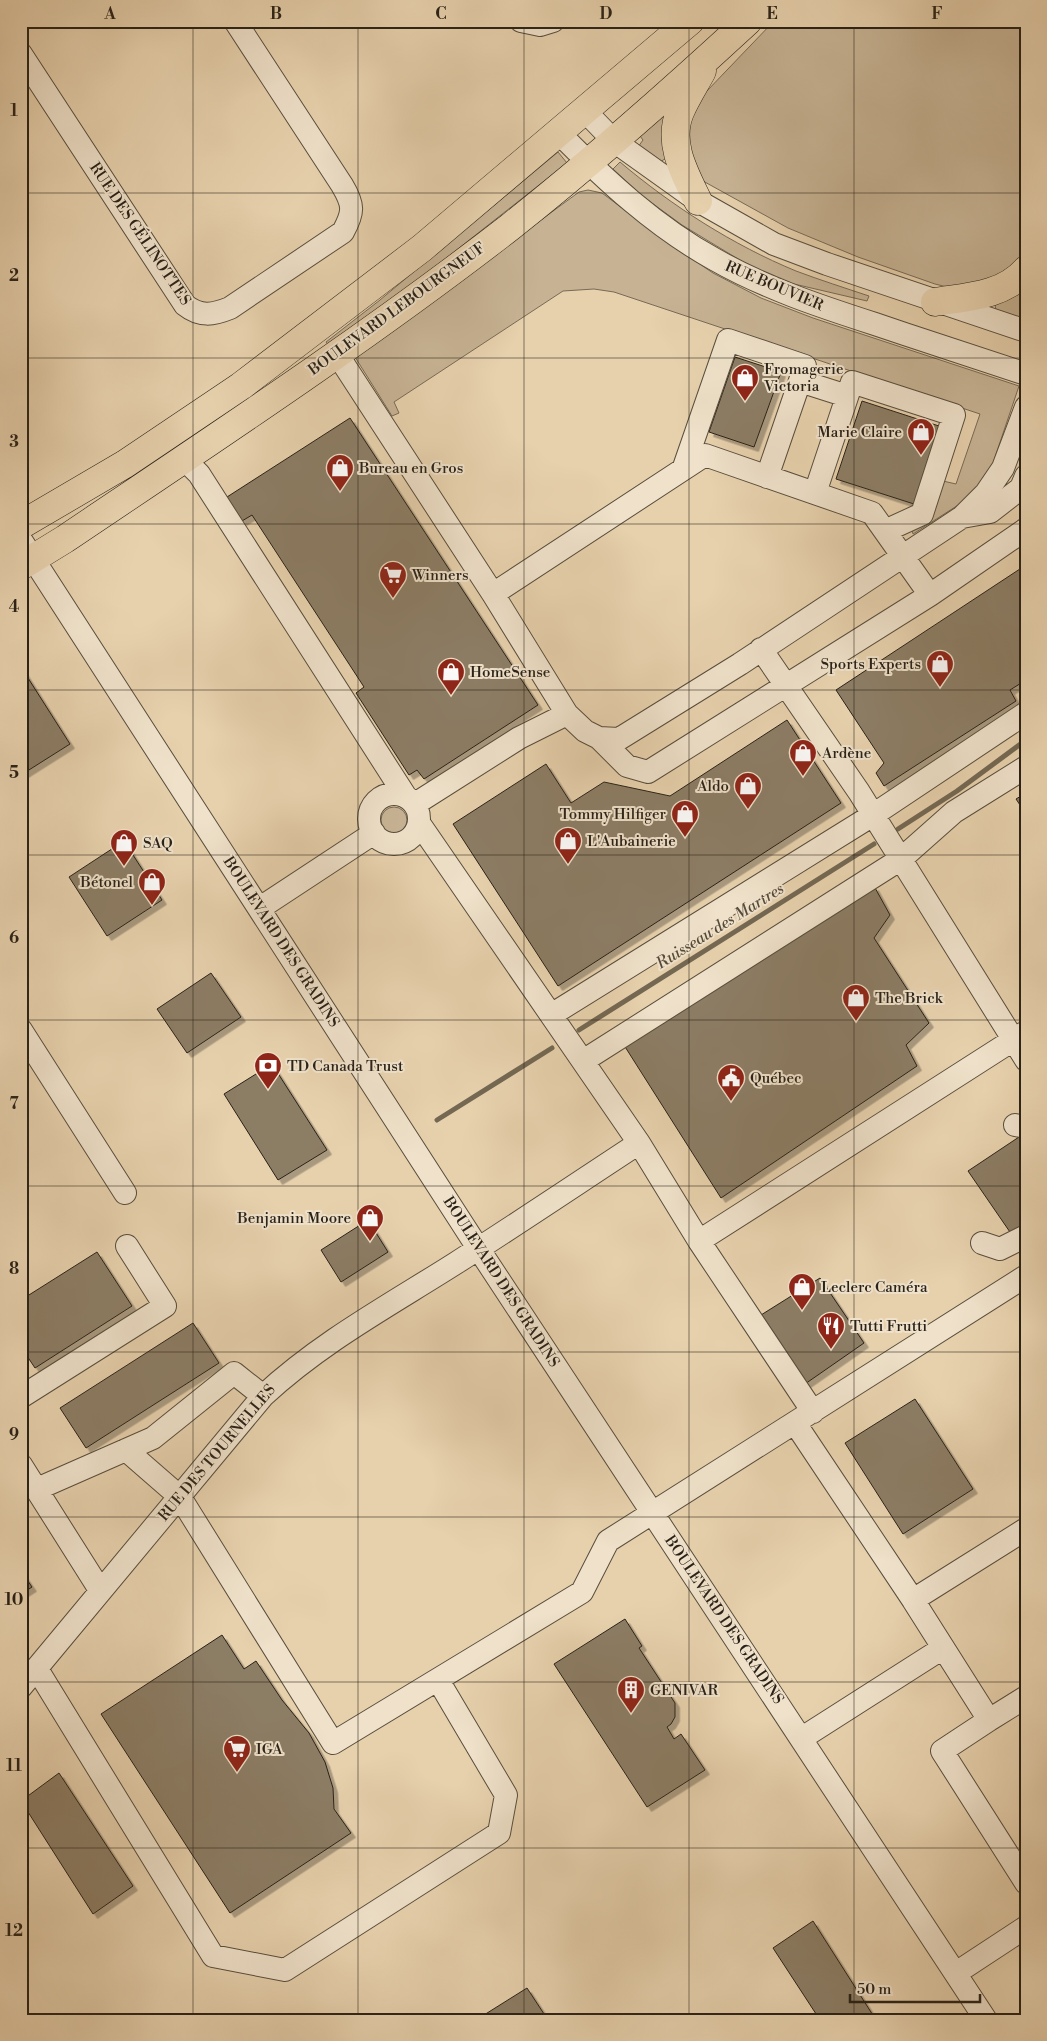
<svg xmlns="http://www.w3.org/2000/svg" width="1047" height="2041" viewBox="0 0 1047 2041" font-family="'Libre Bodoni',serif">
<defs>
<filter id="shadow"><feDropShadow dx="4.5" dy="4.5" stdDeviation="0" flood-color="#0004"/></filter>
</defs>
<rect width="100%" height="100%" fill="#e7d1ad"/>
<filter id="stains"><feTurbulence type="fractalNoise" baseFrequency=".004" numOctaves="4"/><feColorMatrix values="0 0 0 0 .2 0 0 0 0 .09 0 0 0 0 .02 0 0 0 .5 -.17"/></filter>
<radialGradient id="worn" r=".72"><stop offset=".6" stop-color="#630" stop-opacity="0"/><stop offset="1" stop-color="#630" stop-opacity=".3"/></radialGradient>
<path fill="#c7b394" stroke="#786a56" d="M774 21H1025L1026 253 1018 264 1005 276 959 290 935 284 858 257 788 228 703 181 690 160 688 125 704 94Z
M660 113 668 118V157L660 162 638 147 643 140 637 132Z
M558 152 567 163 421 278 329 346 326 342 380 300Z
M620 162C672 206 733 245 796 271 820 280 845 288 869 296L867 301 777 280 748 265 682 225 641 195 613 169Z
M588 190 602 193 673 246 713 273 761 298 813 318 1019 386 989 475 977 493 913 534 912 530 943 481 956 484 980 414 614 292 594 289 563 291 394 402 399 413 392 416 355 357 579 192Z
M1026 282V320L996 310 995 305Z
M381 820a13 13 0 1 1 26 0a13 13 0 1 1-26 0Z"/>
<g fill="none" stroke-linecap="round" stroke-linejoin="round">
<path stroke="#746853" stroke-width="5" d="M898 829 957 791 1026 740
M579 1030 874 844
M437 1120 552 1048"/>
</g>
<path fill="#8c7d65" stroke="#292218" filter="url(#shadow)" d="M735 357 781 372 754 447 709 432Z
M862 401 939 426 914 504 836 479Z
M350 418 538 705 424 779 417 770 409 775 356 693 364 687 252 515 242 521 227 497Z
M1026 565V680L1010 690 1016 701 884 786 876 773 884 763 836 690Z
M21 667 70 744 21 775Z
M787 720 841 803 558 986 453 824 546 764 571 803 604 782 670 796Z
M1026 793V814L1016 799Z
M124 841 162 900 107 936 69 877Z
M874 886 890 915 874 938 929 1023 906 1045 917 1066 721 1198 622 1042Z
M211 973 241 1017 187 1053 157 1009Z
M272 1064 327 1150 278 1180 224 1094Z
M1019 1137 1026 1147V1226L1012 1235 968 1171Z
M368 1220 388 1252 341 1282 321 1250Z
M97 1252 132 1306 35 1368 21 1347V1300Z
M820 1278 864 1343 805 1384 761 1315Z
M193 1323 219 1363 86 1448 60 1408Z
M915 1399 973 1489 903 1534 845 1443Z
M21 1571 32 1587 21 1594Z
M625 1619 642 1646 639 1648 675 1703V1717L671 1724 667 1727 674 1739 681 1734 705 1770 647 1807 554 1664Z
M222 1635 244 1669 256 1661 282 1700 309 1733 325 1762 333 1788 334 1809 351 1833 230 1913 101 1714Z
M59 1773 133 1886 93 1914 21 1801Z
M813 1921 876 2020H820L773 1948Z
M527 1988 548 2020H476Z"/>
<g fill="none" stroke-linecap="round" stroke-linejoin="round">
<defs>
<path id="minor" d="M521 21 540 25 553 21
M21 54 185 305C200 317 213 315 230 308L343 232C354 212 354 205 342 185L235 21
M585 111 614 141 698 201 774 244 827 264 1026 331
M559 133C605 180 656 227 714 259 765 288 819 306 875 324 925 341 975 357 1026 374
M337 354 493 594 567 714 585 731 599 738 619 739 740 664 962 517
M800 381 847 396
M1026 407 1003 468 986 493 962 517 990 512 1021 488 1026 476
M184 459 199 474 406 797
M684 467 728 340 805 366 767 477
M815 493 852 382 954 415 922 514 885 531
M21 540 478 1248 986 2020
M493 594 705 455 872 513 930 595
M761 649 859 792 1026 1060
M599 738 627 766 648 772 930 595 1026 529
M369 819a25 25 0 1 1 50 0a25 25 0 1 1-50 0Z
M415 804 519 738 567 714
M419 823 639 1143 699 1241 813 1412
M260 908 374 833
M551 1015 873 815 1026 713
M21 1030 125 1193
M583 1061 901 859 954 812 1026 767
M1015 1125 1026 1127
M699 1241 1024 1033
M982 1243 1000 1249 1026 1236
M21 1397 165 1306 127 1246
M795 1423 913 1600 989 1720 1026 1697
M126 1450 180 1497 333 1743 582 1592 608 1541 1026 1276
M21 1465 100 1590
M37 1489 153 1438 234 1373 263 1396
M913 1600 1026 1529
M37 1669 213 1956 285 1970 499 1833 506 1795 438 1680
M21 1687 263 1396C321 1342 390 1305 456 1263 517 1224 578 1183 639 1143
M989 1720 942 1751 1026 1883
M802 1738 943 1648
M956 1973 1026 1927"/>
<path id="major" d="M698 201C685 174 667 143 680 112 686 98 695 84 702 71
M21 525 125 464 241 386 422 248 690 21
M21 566 65 539C215 438 367 338 510 227 592 162 671 92 748 21"/>
<path id="highway" d="M935 302C967 297 1003 296 1026 270"/>
</defs>
<use href="#minor" stroke="#584e3d" stroke-width="24"/>
<use href="#major" stroke="#292218" stroke-width="29"/>
<use href="#highway" stroke="#292218" stroke-width="29"/>
<use href="#minor" stroke="#efe1ca" stroke-width="22"/>
<use href="#major" stroke="#e7d1ad" stroke-width="28"/>
<use href="#highway" stroke="#e7d1ad" stroke-width="28"/>
</g>
<path fill="none" stroke="#292218" stroke-width="1" stroke-opacity="0.55" d="M193 21V2020M358 21V2020M524 21V2020M689 21V2020M854 21V2020M21 193H1026M21 358H1026M21 524H1026M21 690H1026M21 855H1026M21 1020H1026M21 1186H1026M21 1352H1026M21 1517H1026M21 1682H1026M21 1848H1026"/>
<defs>
<symbol id="shop-pin" viewBox="-11 -11 22 30"><path d="M0 17L-7.5 6A9.5 9.5 0 1 1 7.5 6Z" fill="#8f2418" stroke="#efe1ca"/><path d="M-5-2.5h2.3a2.7 3.5 0 0 1 5.4 0H5L5.5 6h-11ZM-1.5-2.5h3a1.5 2.3 0 0 0-3 0Z" fill="#fff"/></symbol>
<symbol id="supermarket-pin" viewBox="-11 -11 22 30"><path d="M0 17L-7.5 6A9.5 9.5 0 1 1 7.5 6Z" fill="#8f2418" stroke="#efe1ca"/><path d="M-6-5.5h2.5l.6 2H6L4.5 2H-2.5L-4.4-4H-6ZM-1.5 3.2a1.3 1.3 0 1 0 .1 0ZM3 3.2a1.3 1.3 0 1 0 .1 0Z" fill="#fff"/></symbol>
<symbol id="bank-pin" viewBox="-11 -11 22 30"><path d="M0 17L-7.5 6A9.5 9.5 0 1 1 7.5 6Z" fill="#8f2418" stroke="#efe1ca"/><path d="M-6-4H6V4H-6ZM0-2.3a2.3 2.3 0 1 0 0 4.6a2.3 2.3 0 1 0 0-4.6Z" fill="#fff"/></symbol>
<symbol id="civic-pin" viewBox="-11 -11 22 30"><path d="M0 17L-7.5 6A9.5 9.5 0 1 1 7.5 6Z" fill="#8f2418" stroke="#efe1ca"/><path d="M-.6-6.5H3V-4.5H.6V-3L4-1V1h2V6H-6V1h2V-1L-.6-3ZM-1.2 2.5V6h2.4V2.5Z" fill="#fff"/></symbol>
<symbol id="restaurant-pin" viewBox="-11 -11 22 30"><path d="M0 17L-7.5 6A9.5 9.5 0 1 1 7.5 6Z" fill="#8f2418" stroke="#efe1ca"/><path d="M-5-6h1v4h1v-4h1v4h1v-4h1v5L-1.5 .5V6h-2V.5L-5-1ZM5-6V6H3V1.5H1.5Q1.5-4 5-6Z" fill="#fff"/></symbol>
<symbol id="building-pin" viewBox="-11 -11 22 30"><path d="M0 17L-7.5 6A9.5 9.5 0 1 1 7.5 6Z" fill="#8f2418" stroke="#efe1ca"/><path d="M-4-6H4V6H1V3H-1V6H-4ZM-2.5-4.3h1.7v1.8h-1.7ZM.8-4.3h1.7v1.8H.8ZM-2.5-1h1.7V.8h-1.7ZM.8-1h1.7V.8H.8Z" fill="#fff"/></symbol>
</defs>
<g fill-rule="evenodd">
<use href="#shop-pin" x="729" y="362" width="32" height="43"/>
<use href="#shop-pin" x="905" y="416" width="32" height="43"/>
<use href="#shop-pin" x="324" y="452" width="32" height="43"/>
<use href="#supermarket-pin" x="377" y="559" width="32" height="43"/>
<use href="#shop-pin" x="924" y="648" width="32" height="43"/>
<use href="#shop-pin" x="435" y="656" width="32" height="43"/>
<use href="#shop-pin" x="787" y="737" width="32" height="43"/>
<use href="#shop-pin" x="732" y="770" width="32" height="43"/>
<use href="#shop-pin" x="669" y="798" width="32" height="43"/>
<use href="#shop-pin" x="552" y="825" width="32" height="43"/>
<use href="#shop-pin" x="108" y="827" width="32" height="43"/>
<use href="#shop-pin" x="136" y="866" width="32" height="43"/>
<use href="#shop-pin" x="840" y="982" width="32" height="43"/>
<use href="#bank-pin" x="252" y="1050" width="32" height="43"/>
<use href="#civic-pin" x="715" y="1062" width="32" height="43"/>
<use href="#shop-pin" x="354" y="1202" width="32" height="43"/>
<use href="#shop-pin" x="786" y="1271" width="32" height="43"/>
<use href="#restaurant-pin" x="815" y="1310" width="32" height="43"/>
<use href="#building-pin" x="615" y="1674" width="32" height="43"/>
<use href="#supermarket-pin" x="221" y="1733" width="32" height="43"/>
</g>
<g text-anchor="middle" dominant-baseline="central" stroke-width="4" stroke-linejoin="round" paint-order="stroke">
<g font-size="15" fill="#292218" stroke="#efe1ca">
<text transform="translate(140 234) rotate(56)">RUE DES GÉLINOTTES</text>
<text transform="translate(774 286) rotate(23)">RUE BOUVIER</text>
<text transform="translate(397 309) rotate(-36)">BOULEVARD LEBOURGNEUF</text>
<text transform="translate(281 942) rotate(57)">BOULEVARD DES GRADINS</text>
<text transform="translate(501 1282) rotate(57)">BOULEVARD DES GRADINS</text>
<text transform="translate(217 1453) rotate(-50)">RUE DES TOURNELLES</text>
<text transform="translate(724 1620) rotate(56)">BOULEVARD DES GRADINS</text>
</g>
<g font-size="15" fill="#292218" stroke="#efe1ca" text-anchor="start">
<text x="764" y="369">Fromagerie<tspan x="764" dy="17">Victoria</tspan></text>
<text x="902" y="432" text-anchor="end">Marie Claire</text>
<text x="359" y="468">Bureau en Gros</text>
<text x="412" y="575">Winners</text>
<text x="921" y="664" text-anchor="end">Sports Experts</text>
<text x="470" y="672">HomeSense</text>
<text x="822" y="753">Ardène</text>
<text x="729" y="786" text-anchor="end">Aldo</text>
<text x="666" y="814" text-anchor="end">Tommy Hilfiger</text>
<text x="587" y="841">L'Aubainerie</text>
<text x="143" y="843">SAQ</text>
<text x="133" y="882" text-anchor="end">Bétonel</text>
<text x="875" y="998">The Brick</text>
<text x="287" y="1066">TD Canada Trust</text>
<text x="750" y="1078">Québec</text>
<text x="351" y="1218" text-anchor="end">Benjamin Moore</text>
<text x="821" y="1287">Leclerc Caméra</text>
<text x="850" y="1326">Tutti Frutti</text>
<text x="650" y="1690">GENIVAR</text>
<text x="256" y="1749">IGA</text>
</g>
<g font-size="16" font-style="italic" fill="#554b3a" stroke="#efe1ca">
<text transform="translate(720 926) rotate(-32)">Ruisseau des Martres</text>
</g>
</g>
<rect width="1047" height="2041" fill="none" stroke="#e7d1ad" stroke-width="55"/>
<path d="M850 1994v8h130v-8" fill="none" stroke="#292218" stroke-width="2.5"/>
<text x="857" y="1994" font-size="15" fill="#292218" stroke="#efe1ca" stroke-width="4" paint-order="stroke">50 m</text>
<rect x="28" y="28" width="992" height="1986" fill="none" stroke="#292218" stroke-width="2"/>
<g font-size="16" text-anchor="middle" font-weight="bold" fill="#292218">
<text x="110" y="19">A</text>
<text x="276" y="19">B</text>
<text x="441" y="19">C</text>
<text x="606" y="19">D</text>
<text x="772" y="19">E</text>
<text x="937" y="19">F</text>
<text x="14" y="116">1</text>
<text x="14" y="281">2</text>
<text x="14" y="447">3</text>
<text x="14" y="612">4</text>
<text x="14" y="778">5</text>
<text x="14" y="943">6</text>
<text x="14" y="1109">7</text>
<text x="14" y="1274">8</text>
<text x="14" y="1440">9</text>
<text x="14" y="1605">10</text>
<text x="14" y="1771">11</text>
<text x="14" y="1936">12</text>
</g>
<rect width="100%" height="100%" filter="url(#stains)"/>
<rect width="100%" height="100%" fill="url(#worn)"/>
</svg>
